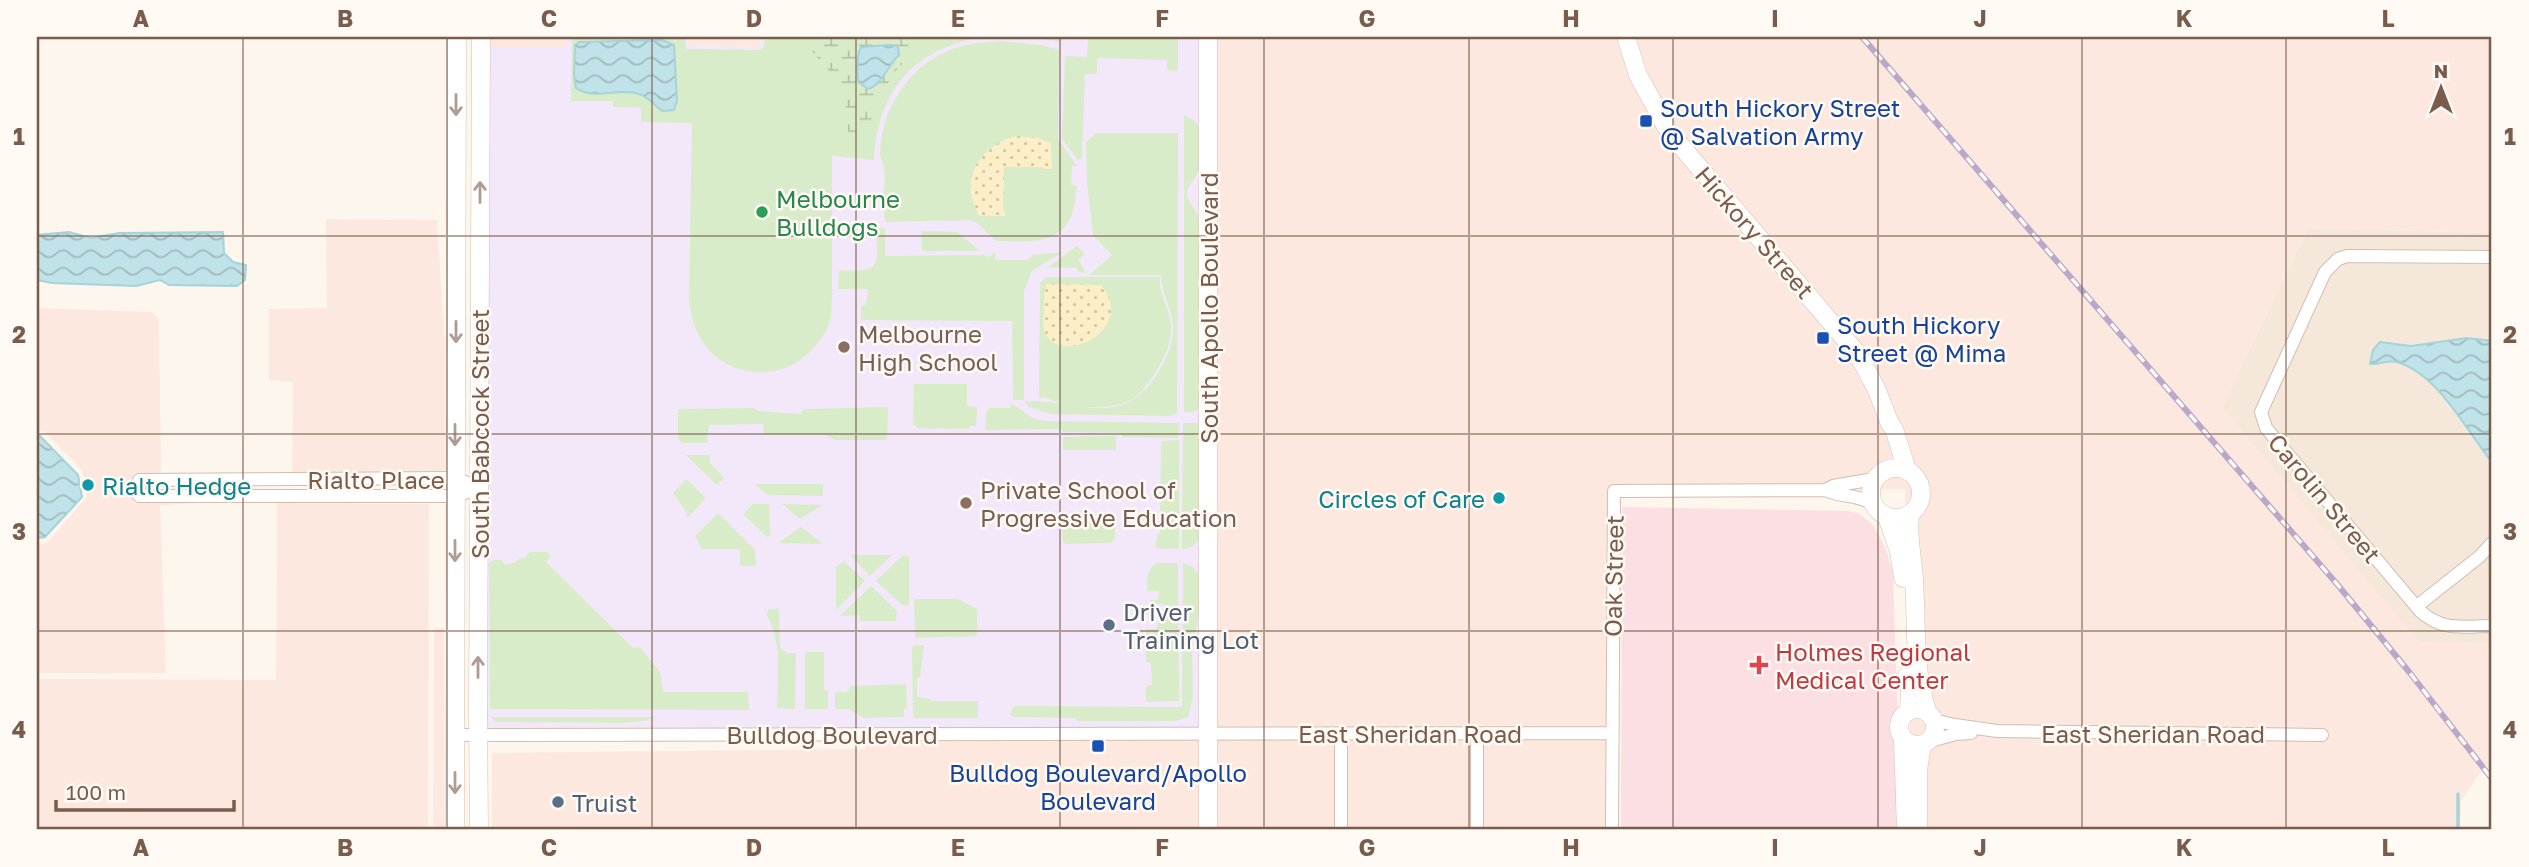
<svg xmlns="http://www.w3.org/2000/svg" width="2529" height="867" viewBox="0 0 2529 867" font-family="'Golos Text',sans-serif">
<defs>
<pattern id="wetland-marsh" width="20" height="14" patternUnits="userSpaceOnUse" patternTransform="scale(1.75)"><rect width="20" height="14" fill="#d8ecc9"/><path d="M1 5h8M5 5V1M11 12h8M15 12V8" fill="none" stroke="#b4c2a5"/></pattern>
<pattern id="sand-dots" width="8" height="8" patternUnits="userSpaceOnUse" patternTransform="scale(1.75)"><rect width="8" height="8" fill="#fcefc7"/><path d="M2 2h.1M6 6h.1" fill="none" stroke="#d1c5a4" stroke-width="1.8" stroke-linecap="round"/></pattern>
<pattern id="water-waves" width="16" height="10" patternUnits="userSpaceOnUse" patternTransform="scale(1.75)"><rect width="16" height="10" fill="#bfe3e8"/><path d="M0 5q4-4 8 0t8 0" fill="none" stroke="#a0bbbe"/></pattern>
</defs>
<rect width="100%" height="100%" fill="#fdf6ec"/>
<path fill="#f5e8da" d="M2308 228 2492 233V643L2419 642 2321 529 2222 407Z"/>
<path fill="#fde8e0" d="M480 37H567V47H480Z
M688 37H761L760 47 688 46Z
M1211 37H2492V233L2308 228 2222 407 2419 642 2492 643V773L2486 764 2461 801 2460 830H1912L1905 489 1614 491 1612 830H492V753L865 749 866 733Z
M326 219 437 220 445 346V471L292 472 293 382 269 380V309L327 308Z
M37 308 152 312 159 320 161 473H133V503H197L160 505 166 673H37V544L47 543 87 497 82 470 44 431H37Z
M277 503 429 504 428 830H37V679L276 680Z
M434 628H444V830H433Z"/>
<path fill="#f3e8fa" d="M567 37H688V46L760 47 761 37H1211L1208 732 477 736 480 47H566Z"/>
<path fill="#fbdfe3" d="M1622 507 1847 511 1858 513 1873 525 1886 549 1893 574 1901 830H1621Z"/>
<path fill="#d8ecc9" d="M572 37H685L686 49 760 50 764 47 765 37H983C914 48 878 90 874 160L832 156V299C831 306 832 314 830 321 826 334 816 347 805 356 775 383 723 375 702 341 694 328 691 315 689 300L692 123 641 122V108L613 107V101H571Z
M1029 37H1178V71L1167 70V60L1097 58V74H1085L1082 158 1078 160 1062 139 1065 56 1087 57 1088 39 1064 38 1061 42Z
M1001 41 1040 45 1059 50 1058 139 1077 166H1072L1071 185 1077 186C1075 196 1075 210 1070 219 1057 247 1019 241 996 241L977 223 970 220 886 222C879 202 887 188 884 169 884 163 880 159 880 153 881 106 913 61 958 47 972 43 987 42 1001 41Z
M1184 115 1196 122 1199 128V169C1197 178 1186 185 1187 195 1188 204 1198 209 1199 222L1200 401V407L1192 413 1184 412Z
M1096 133H1178L1177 414 1169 416 1051 414 1029 407 1024 401C1078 399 1123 432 1159 371 1167 357 1174 343 1173 326 1172 307 1161 293 1161 275H1089L1112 255 1093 235 1087 182 1086 142Z
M876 228H885V256L985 255 989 257 995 252V260H1028L1033 255 1063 252 1032 271 1024 291V400H1013L1012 321 861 320V306L866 305 868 289H838L839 270C882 273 878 267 876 228Z
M921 231 957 232 980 251H922Z
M1077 246 1085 254 1078 260 1087 273 1078 272 1077 268 1048 267Z
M1046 277H1160C1158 295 1171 309 1171 328 1171 345 1164 359 1155 373 1148 384 1140 395 1129 401 1111 409 1078 409 1059 403 1051 400 1049 397 1039 398L1040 283Z
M914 384H967V406L977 407 976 426H970L969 429 916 428V425H913Z
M1011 404C1025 409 1024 418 1045 421L1179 423 1178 438 1123 437 1120 433 1062 432V429L985 430 986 412 989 408H1010Z
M888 407 887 440H835L825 435H764L763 424 709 425 707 443H682L678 439V409L753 408 759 411 800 414 804 409Z
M1183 423H1199V538C1197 545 1189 549 1182 549Z
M1116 436V450H1063V437Z
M1179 440V549L1156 548 1157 534 1160 533 1161 441Z
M686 455H710V463L724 478 717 485Z
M686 479 706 498 687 518V513L673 493Z
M755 484H823V496L767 495Z
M753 504H769L770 535 767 537 743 514Z
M782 504 823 505 800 519Z
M718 513 755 550 756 566H740V549H702L695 536Z
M1062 521 1115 522V539L1110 543 1066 544 1063 542Z
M801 527 823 544 778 543Z
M530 552H546L551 556 546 562 633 648 640 647 660 672 663 692H748L749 710 490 709 489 563 493 560H501L504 564 515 563 518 559 525 558Z
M850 555H892L870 576Z
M902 556H909V606L902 605 876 581Z
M844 561 865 581 836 610V567Z
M1156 563H1178L1179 701 1146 702V686L1152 685 1151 663 1146 662V629H1157L1158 620H1164V604H1150V600H1158L1159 591H1147C1147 580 1146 570 1156 563Z
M1183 563 1193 567 1201 578 1200 607 1192 650 1193 697 1188 717 1176 721H1077L1076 718 1014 717 1010 715 1013 707 1017 706 1182 707Z
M871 586 897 611 896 621H860L859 615 840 616Z
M914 599H958L977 609V636L915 638Z
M769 609H779L780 647 787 653H796L795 709 777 708C777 678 783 641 766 614Z
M916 645H924L920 677 917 678V697L931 699V701H978V718H913L912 648Z
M805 652H824V690L828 691V709H805Z
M906 684 907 708 904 709V717L863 718 849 709H835V692H847L851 686Z
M491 717H658L643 721 624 723 495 722Z"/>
<path fill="url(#wetland-marsh)" d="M820 37 927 38C924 50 912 53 904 62 894 72 886 87 878 99 871 112 870 146 851 142 846 131 849 120 846 108 840 78 829 73 812 51L813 40Z"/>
<path fill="url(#sand-dots)" d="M1017 136 1038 138 1051 143 1052 169H1044L1041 167H1004L1003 206 1005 216H978C977 207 971 200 971 190 969 162 992 142 1017 136Z
M1046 284 1101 285C1138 328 1062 368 1045 333 1042 327 1044 318 1044 311 1044 302 1044 292 1046 284Z"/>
<path fill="url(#water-waves)" stroke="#a5d3da" stroke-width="2" d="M662 40 674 45 677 100 674 110 662 111C654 105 649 97 639 94 618 87 595 101 576 88L574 75 575 45 579 42Z
M889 45 898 46 899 55C888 65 882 85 868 89L858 82C857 71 856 57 861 47Z
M69 232 91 238 119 233 223 232 224 253 233 262 246 265 245 280 237 286 169 285 160 280 136 286 52 283 37 280V235Z
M2467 338 2492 341 2491 461C2466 430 2438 374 2397 362 2387 360 2379 365 2370 364L2373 350 2380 342 2411 346Z
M37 436H40L78 475 82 497 45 537 37 538Z"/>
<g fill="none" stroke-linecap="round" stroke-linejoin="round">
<path stroke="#a5d3da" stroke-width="3.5" d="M2458 830V794"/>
<defs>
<path id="street" d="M2492 257 2347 256 2338 259 2325 272 2261 412 2266 428 2420 611C2444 632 2462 626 2492 626
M455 478 480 488 455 496H139V480Z
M1825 490C1842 498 1854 493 1873 504
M2417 606 2479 557 2492 543
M1933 720 1955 725 1997 731 2322 735
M1341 733V830
M455 735 1612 733
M1930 741 1956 734 1971 733
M1477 830V733
M1612 830 1614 491 1825 490 1833 486 1874 479"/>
<path id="secondary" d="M1626 37 1638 75 1669 132 1857 353 1876 388 1890 424 1894 429 1907 470
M1871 493a25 25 0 1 1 50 0a25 25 0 1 1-50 0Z
M1910 515C1907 537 1913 558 1914 581 1917 625 1913 668 1927 711
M1887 517 1899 551 1903 578
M1907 676 1910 690 1909 710
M1899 727a18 18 0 1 1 36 0a18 18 0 1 1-36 0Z
M1903 740 1906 830
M455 830 457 37
M479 830 478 712 481 37
M1208 830V37
M1918 830V770L1922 745"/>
</defs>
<use href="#street" stroke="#d1beb0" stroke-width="14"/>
<use href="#secondary" stroke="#d6c0b0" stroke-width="19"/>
<use href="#street" stroke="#fff" stroke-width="12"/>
<use href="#secondary" stroke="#fff" stroke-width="18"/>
<defs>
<path id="rail" d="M1862 37 2337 584 2410 673 2492 779"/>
</defs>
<use href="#rail" stroke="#b9a8c9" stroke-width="6"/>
<use href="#rail" stroke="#fffaf3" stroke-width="3.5" stroke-dasharray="10" stroke-linecap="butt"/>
</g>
<defs><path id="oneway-shaft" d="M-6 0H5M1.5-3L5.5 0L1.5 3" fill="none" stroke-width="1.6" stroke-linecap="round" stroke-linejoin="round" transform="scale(1.75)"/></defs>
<g stroke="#af9d94">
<use href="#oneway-shaft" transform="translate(456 105) rotate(90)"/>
<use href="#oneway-shaft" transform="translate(480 192) rotate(-90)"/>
<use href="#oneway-shaft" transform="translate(456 332) rotate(90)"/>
<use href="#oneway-shaft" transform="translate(455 435) rotate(90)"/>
<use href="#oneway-shaft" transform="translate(455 551) rotate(90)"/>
<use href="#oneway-shaft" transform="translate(478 667) rotate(-90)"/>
<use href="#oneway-shaft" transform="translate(455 783) rotate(90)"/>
</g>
<path fill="none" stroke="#7a5c4d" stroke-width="2" stroke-opacity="0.55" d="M243 37V830M447 37V830M652 37V830M856 37V830M1060 37V830M1264 37V830M1469 37V830M1673 37V830M1878 37V830M2082 37V830M2286 37V830M37 236H2492M37 434H2492M37 631H2492"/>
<g fill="#1a4fb4" stroke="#fffaf3" stroke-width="2.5">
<rect x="1639" y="114" width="14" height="14" rx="3.5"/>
<rect x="1816" y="331" width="14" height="14" rx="3.5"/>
<rect x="1091" y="739" width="14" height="14" rx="3.5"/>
</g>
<circle fill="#2e9e5b" stroke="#fffaf3" stroke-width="2.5" cx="762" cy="212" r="7"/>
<g fill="#8d6e63" stroke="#fffaf3" stroke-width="2.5">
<circle cx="844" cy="347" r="7"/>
<circle cx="966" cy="503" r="7"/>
</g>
<g fill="#0f9aa8" stroke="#fffaf3" stroke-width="2.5">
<circle cx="88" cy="485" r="7"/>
<circle cx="1499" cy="498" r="7"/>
</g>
<g fill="#5c6f8a" stroke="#fffaf3" stroke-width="2.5">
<circle cx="1109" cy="625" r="7"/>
<circle cx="558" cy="802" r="7"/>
</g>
<path fill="#e0444e" stroke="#fffaf3" stroke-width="2.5" d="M1755.5 654.5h7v7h7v7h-7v7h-7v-7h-7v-7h7z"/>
<g text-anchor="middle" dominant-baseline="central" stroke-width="5" stroke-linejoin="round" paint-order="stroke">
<g font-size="24" fill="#164399" stroke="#fffaf3" text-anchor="start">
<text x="1660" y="107">South Hickory Street<tspan x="1660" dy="28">@ Salvation Army</tspan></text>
<text x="1837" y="324">South Hickory<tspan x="1837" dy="28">Street @ Mima</tspan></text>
<text x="1098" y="772" text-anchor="middle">Bulldog Boulevard/Apollo<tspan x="1098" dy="28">Boulevard</tspan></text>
</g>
<g font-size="24" fill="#27864d" stroke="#fffaf3" text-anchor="start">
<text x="776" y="198">Melbourne<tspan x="776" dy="28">Bulldogs</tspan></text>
</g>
<g font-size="24" fill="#7a5c4d" stroke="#fffaf3">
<text transform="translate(1755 232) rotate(49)">Hickory Street</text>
<text transform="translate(1208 308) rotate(-90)">South Apollo Boulevard</text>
<text transform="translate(479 434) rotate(-90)">South Babcock Street</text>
<text x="376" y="479">Rialto Place</text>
<text transform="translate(2325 498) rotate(50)">Carolin Street</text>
<text transform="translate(1613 576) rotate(-89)">Oak Street</text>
<text x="1410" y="733">East Sheridan Road</text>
<text x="2153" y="733">East Sheridan Road</text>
<text x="832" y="734">Bulldog Boulevard</text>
</g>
<g font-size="24" fill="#785e54" stroke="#fffaf3" text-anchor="start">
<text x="858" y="333">Melbourne<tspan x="858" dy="28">High School</tspan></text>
<text x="980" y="489">Private School of<tspan x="980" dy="28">Progressive Education</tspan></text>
</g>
<g font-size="24" fill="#0d838f" stroke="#fffaf3" text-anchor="start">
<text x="102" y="485">Rialto Hedge</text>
<text x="1485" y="498" text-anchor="end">Circles of Care</text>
</g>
<g font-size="24" fill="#4e5e75" stroke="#fffaf3" text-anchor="start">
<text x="1123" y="611">Driver<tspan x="1123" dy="28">Training Lot</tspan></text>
<text x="572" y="802">Truist</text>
</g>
<g font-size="24" fill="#be3a42" stroke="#fffaf3" text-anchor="start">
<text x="1775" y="651">Holmes Regional<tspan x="1775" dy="28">Medical Center</tspan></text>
</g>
</g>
<rect width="2529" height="867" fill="none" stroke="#fffaf3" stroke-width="77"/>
<g transform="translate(2441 88)" stroke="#fffaf3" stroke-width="5" paint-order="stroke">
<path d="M0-5L12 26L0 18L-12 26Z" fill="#7a5c4d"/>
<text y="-10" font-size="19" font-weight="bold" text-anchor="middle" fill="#7a5c4d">N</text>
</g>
<path d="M56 800v10h178v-10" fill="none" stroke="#7a5c4d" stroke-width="3.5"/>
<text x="66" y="800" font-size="21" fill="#7a5c4d" stroke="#fffaf3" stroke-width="5" paint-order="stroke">100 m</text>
<rect x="38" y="38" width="2452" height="790" fill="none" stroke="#7a5c4d" stroke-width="2.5"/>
<g font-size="23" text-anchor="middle" font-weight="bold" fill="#7a5c4d">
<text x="141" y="27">A</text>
<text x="345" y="27">B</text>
<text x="549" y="27">C</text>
<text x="754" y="27">D</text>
<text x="958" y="27">E</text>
<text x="1162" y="27">F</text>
<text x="1367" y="27">G</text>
<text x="1571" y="27">H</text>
<text x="1775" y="27">I</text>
<text x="1980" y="27">J</text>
<text x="2184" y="27">K</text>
<text x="2388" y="27">L</text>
<text x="19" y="145">1</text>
<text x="2510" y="145">1</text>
<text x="19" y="343">2</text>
<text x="2510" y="343">2</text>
<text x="19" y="540">3</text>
<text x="2510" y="540">3</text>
<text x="19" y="738">4</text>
<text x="2510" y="738">4</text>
<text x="141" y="856">A</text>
<text x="345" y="856">B</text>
<text x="549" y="856">C</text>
<text x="754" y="856">D</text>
<text x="958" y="856">E</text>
<text x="1162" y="856">F</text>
<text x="1367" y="856">G</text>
<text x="1571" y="856">H</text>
<text x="1775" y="856">I</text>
<text x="1980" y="856">J</text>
<text x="2184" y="856">K</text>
<text x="2388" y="856">L</text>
</g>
</svg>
